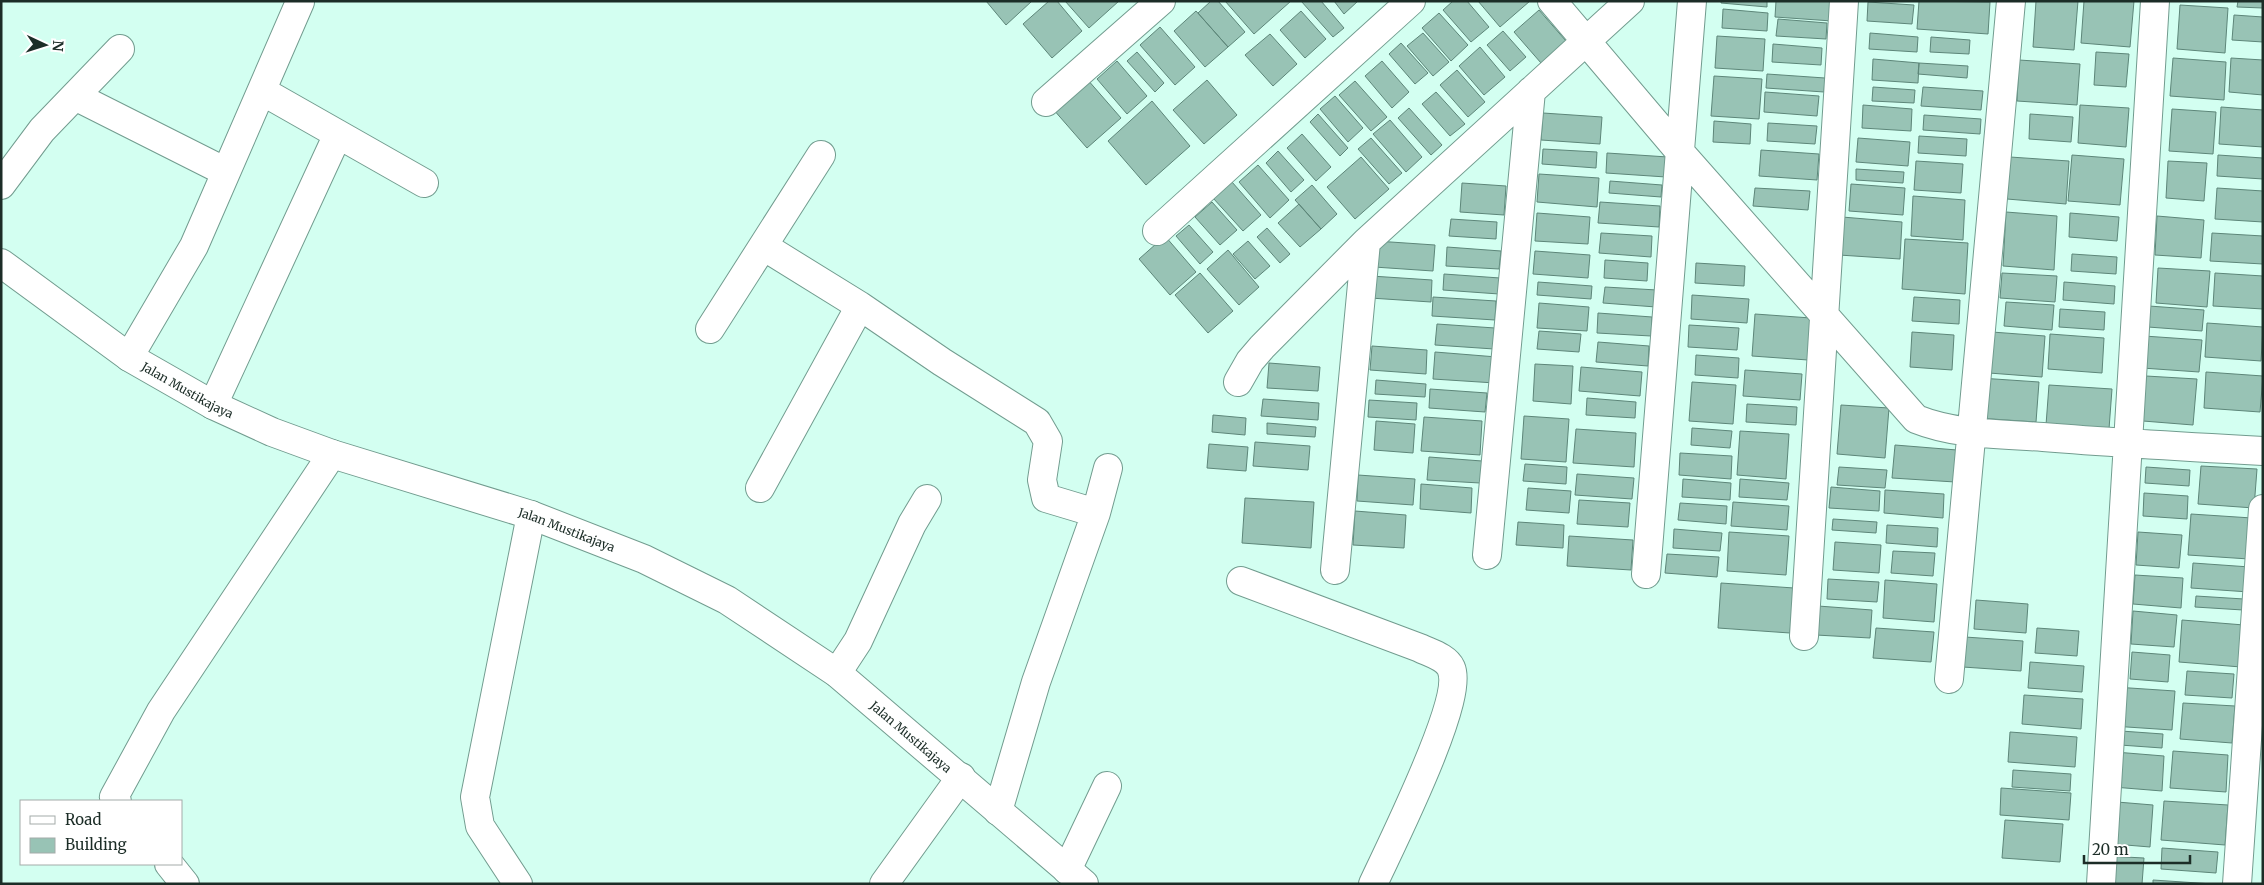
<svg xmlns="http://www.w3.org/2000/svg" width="2264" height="885" viewBox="0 0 2264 885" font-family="Merriweather,serif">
<rect width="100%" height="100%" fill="#d3fff1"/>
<path fill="#98c3b5" stroke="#5d8679" d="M986 1H1032L1006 25Z
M1049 1H1057L1082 31 1052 58 1023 24Z
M1065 1H1119L1089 28Z
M1211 1H1218L1245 32 1228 47 1198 13Z
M1225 1H1291L1254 34Z
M1301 1H1321L1344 28 1333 37Z
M1334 1H1358L1344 14Z
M1453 1H1467L1489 27 1471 42 1443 10Z
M1478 1H1530L1500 27Z
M1721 1H1767V7L1721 3Z
M1776 1H1833L1832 21 1775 17Z
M1919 1 1990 2 1988 34 1917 29Z
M2036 1H2078L2074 50 2033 47Z
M2084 1H2134L2130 47 2081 43Z
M2238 1H2263V8L2237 7Z
M1868 2 1914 5 1912 24 1867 21Z
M2180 5 2228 8 2225 53 2177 49Z
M1723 9 1768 13 1767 31 1722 28Z
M1539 10 1566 41 1541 63 1514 32Z
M1196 11 1228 47 1205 67 1174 31Z
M1301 11 1326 39 1305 58 1280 30Z
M1439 13 1468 45 1451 61 1422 28Z
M2234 15 2263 17V42L2232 40Z
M1778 19 1827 23 1826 39 1776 36Z
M1160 27 1195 67 1175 85 1140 45Z
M1503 31 1526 57 1510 71 1487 45Z
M1423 33 1449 62 1433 76 1407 46Z
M1870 33 1918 37 1917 52 1869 49Z
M1270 34 1297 64 1273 86 1245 55Z
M1717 36 1765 39 1763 71 1715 68Z
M1931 37 1970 40 1969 54 1930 52Z
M1401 43 1428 73 1415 84 1389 54Z
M1773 44 1822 48 1821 65 1772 62Z
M1480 47 1505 77 1484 95 1459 66Z
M1137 52 1164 83 1155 92 1127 61Z
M2096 52 2129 54 2126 87 2094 85Z
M2173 58 2226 62 2224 100 2170 96Z
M2231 58 2263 60V95L2229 92Z
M1873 59 1919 63 1918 83 1872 80Z
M2019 60 2080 64 2077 105 2017 101Z
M1117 61 1147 96 1127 114 1097 79Z
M1382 61 1409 92 1392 108 1365 76Z
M1919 63 1968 66 1967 78 1918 74Z
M1457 70 1485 102 1468 117 1440 85Z
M1767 74 1825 78 1824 92 1766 88Z
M1714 76 1762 79 1759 119 1711 116Z
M1087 79 1121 118 1087 148 1053 109Z
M1207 80 1237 115 1204 144 1173 110Z
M1355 81 1387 117 1371 131 1339 95Z
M1873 87 1915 90 1914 103 1872 101Z
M1923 87 1983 91 1981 110 1921 106Z
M1436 92 1465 124 1450 136 1422 104Z
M1765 92 1819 96 1817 116 1764 112Z
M1335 96 1363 128 1348 142 1320 109Z
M1152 101 1190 146 1146 185 1108 141Z
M1863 105 1912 109 1911 131 1862 128Z
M2080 105 2129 108 2126 147 2078 143Z
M2221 107 2263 110V147L2219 144Z
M1409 108 1442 145 1431 155 1398 118Z
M2172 109 2216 112 2213 154 2169 151Z
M1543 113 1602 117 1600 144 1541 140Z
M1318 114 1348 148 1340 156 1310 122Z
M2030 114 2073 117 2071 142 2029 139Z
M1924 115 1981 119 1980 134 1923 130Z
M1390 120 1422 157 1406 172 1373 134Z
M1714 121 1751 124 1750 144 1713 142Z
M1768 123 1817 126 1815 144 1767 141Z
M1302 134 1331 167 1316 181 1287 148Z
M1919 136 1967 139 1966 156 1918 153Z
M1371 138 1402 173 1389 184 1358 149Z
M1858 138 1910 142 1908 166 1856 162Z
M1543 149 1597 152 1596 168 1542 164Z
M1761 150 1819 154 1817 180 1759 176Z
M1278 151 1304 180 1291 192 1266 163Z
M1607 153 1668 157 1666 177 1606 173Z
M2072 155 2124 159 2120 205 2068 201Z
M2218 155 2263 158V179L2217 176Z
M1361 157 1389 189 1355 219 1327 187Z
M2010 157 2069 161 2066 204 2007 199Z
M1916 161 1963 164 1961 193 1914 190Z
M2168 161 2207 163 2204 201 2166 198Z
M1258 165 1289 200 1270 218 1239 182Z
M1856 169 1904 172 1903 183 1856 180Z
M1539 174 1599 178 1597 207 1537 202Z
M1610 181 1662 185 1661 197 1609 193Z
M1232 182 1261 215 1243 231 1213 198Z
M1462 183 1506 186 1504 215 1460 212Z
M1851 184 1905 188 1903 215 1849 211Z
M1312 185 1337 214 1321 229 1295 200Z
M1755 188 1810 191 1808 210 1753 206Z
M2217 188 2263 191V222L2215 219Z
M1913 196 1965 200 1963 240 1911 236Z
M1212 202 1237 230 1220 245 1195 217Z
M1600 202 1660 206 1659 227 1598 223Z
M1299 204 1321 229 1300 247 1278 223Z
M2006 212 2057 216 2054 270 2003 266Z
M1537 213 1590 217 1588 244 1535 241Z
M2070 213 2119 217 2117 241 2069 237Z
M2157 216 2204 220 2201 258 2155 255Z
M1842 217 1902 222 1900 259 1839 255Z
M1451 219 1497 222 1496 239 1449 236Z
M1189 225 1213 252 1200 264 1176 236Z
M1267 228 1290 254 1280 263 1257 237Z
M1601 233 1652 236 1651 257 1599 253Z
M2212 233 2263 236V264L2210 261Z
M1165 236 1196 272 1170 295 1139 259Z
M1905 239 1968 243 1965 294 1902 289Z
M1248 241 1270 266 1255 279 1233 254Z
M1376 241 1435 245 1433 271 1374 267Z
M1447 247 1501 251 1499 269 1446 266Z
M1228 250 1259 287 1239 305 1207 269Z
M1535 251 1590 255 1588 278 1533 274Z
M2072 254 2117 257 2116 274 2071 271Z
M1605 260 1648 263 1647 281 1604 278Z
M1696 263 1745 266 1744 286 1695 283Z
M2158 268 2210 271 2207 307 2156 303Z
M1200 273 1233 311 1208 333 1175 295Z
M2002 273 2057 276 2055 302 2000 298Z
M2215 273 2263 276V309L2213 306Z
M1444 274 1500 278 1499 294 1443 290Z
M1371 276 1432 280 1431 302 1370 298Z
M1538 282 1592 286 1591 299 1537 295Z
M2064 282 2115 286 2114 304 2063 300Z
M1605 287 1657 290 1656 307 1603 303Z
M1692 295 1749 299 1747 323 1691 319Z
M1433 297 1496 301 1495 320 1432 316Z
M1914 297 1960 300 1959 324 1912 321Z
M2006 302 2054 305 2052 330 2004 326Z
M1539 303 1589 307 1587 331 1537 328Z
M2149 306 2204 310 2202 331 2148 327Z
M2060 309 2105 312 2104 330 2059 327Z
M1598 313 1652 317 1651 336 1597 333Z
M1755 314 1811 318 1808 360 1752 356Z
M2207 323 2263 327 2261 361 2205 357Z
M1437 324 1495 328 1494 349 1435 345Z
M1689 325 1739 328 1737 350 1688 347Z
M1539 331 1581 334 1579 352 1537 349Z
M1912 332 1954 335 1952 370 1910 367Z
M1992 332 2045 336 2042 377 1989 373Z
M2050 334 2104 338 2102 373 2048 369Z
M2144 336 2202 340 2199 372 2142 368Z
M1598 342 1649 346 1648 366 1596 362Z
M1372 346 1427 350 1426 374 1370 370Z
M1435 352 1497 357 1495 383 1433 379Z
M1696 355 1739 358 1738 378 1695 375Z
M1269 363 1320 367 1318 391 1267 388Z
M1535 364 1573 366 1571 404 1533 401Z
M1581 367 1642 372 1640 396 1579 391Z
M1745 370 1802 374 1800 400 1743 396Z
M2206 372 2263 376 2260 412 2204 408Z
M2146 376 2197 379 2193 425 2143 421Z
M1980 378 2039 382 2036 422 1977 418Z
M1376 380 1426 384 1425 397 1375 394Z
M1692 382 1736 385 1733 424 1689 421Z
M2049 385 2112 389 2109 429 2046 425Z
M1430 389 1487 393 1485 412 1429 408Z
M1587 398 1636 402 1635 418 1586 415Z
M1263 399 1319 403 1318 420 1261 416Z
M1369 400 1417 403 1416 420 1368 417Z
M1747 404 1797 407 1796 425 1746 422Z
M1841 405 1889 408 1885 458 1837 454Z
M1213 415 1246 418 1245 435 1212 432Z
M1524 416 1569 419 1566 462 1521 459Z
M1424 417 1482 421 1480 455 1421 451Z
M1376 421 1415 424 1413 453 1374 450Z
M1267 423 1316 427 1315 437 1267 434Z
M1692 428 1732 431 1730 448 1691 445Z
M1576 429 1636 433 1634 467 1573 463Z
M1740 431 1789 434 1786 479 1737 475Z
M1255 442 1310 446 1308 470 1253 466Z
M1209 444 1248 447 1246 471 1207 468Z
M1895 445 1957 450 1955 482 1892 478Z
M1680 453 1732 456 1731 479 1679 475Z
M1429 457 1482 461 1480 483 1427 480Z
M1525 464 1567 467 1566 484 1523 481Z
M2201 466 2257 469 2254 508 2198 504Z
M1839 467 1887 470 1885 488 1837 485Z
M2146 467 2190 470 2189 486 2145 483Z
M1577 474 1634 478 1632 499 1575 495Z
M1358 475 1415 479 1413 505 1357 501Z
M1683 479 1731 483 1730 500 1682 497Z
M1740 479 1789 483 1787 500 1739 497Z
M1421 484 1472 488 1471 513 1420 509Z
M1831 487 1880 491 1879 511 1829 508Z
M1528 488 1571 491 1569 513 1526 510Z
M1885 490 1944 494 1943 518 1884 513Z
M2144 493 2188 496 2187 519 2143 516Z
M1245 498 1314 502 1311 548 1242 543Z
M1579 500 1630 503 1628 527 1577 524Z
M1733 502 1789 506 1787 530 1731 526Z
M1680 503 1727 506 1726 524 1678 520Z
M1355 511 1406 515 1404 548 1353 545Z
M2191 514 2252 518 2249 559 2188 555Z
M1833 519 1877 522 1876 533 1832 530Z
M1518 522 1564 525 1563 548 1516 545Z
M1887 525 1938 528 1937 547 1886 543Z
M1674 529 1722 533 1720 551 1673 548Z
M1729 532 1789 536 1786 575 1727 571Z
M2138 532 2182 535 2179 568 2136 565Z
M1569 536 1633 540 1631 570 1567 566Z
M1835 542 1881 545 1879 573 1833 570Z
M1893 551 1935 553 1933 576 1891 573Z
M1667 554 1719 557 1717 577 1665 573Z
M2193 563 2250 567 2249 592 2191 588Z
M2135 575 2183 578 2181 608 2133 604Z
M1828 579 1879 582 1877 602 1827 599Z
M1885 580 1937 584 1934 622 1883 618Z
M1721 583 1794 588 1790 633 1718 628Z
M2196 596 2244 599 2243 610 2195 607Z
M1976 600 2028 604 2026 633 1974 629Z
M1818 606 1872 610 1870 638 1816 635Z
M2133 611 2177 615 2174 647 2131 644Z
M2182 620 2244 625 2241 667 2179 662Z
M1876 628 1934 632 1931 662 1873 658Z
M2037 628 2079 631 2077 656 2035 653Z
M1965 637 2023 641 2021 671 1963 667Z
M2132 652 2170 655 2168 682 2130 679Z
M2030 662 2084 666 2082 692 2028 688Z
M2187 671 2234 674 2232 698 2185 695Z
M2115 687 2175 691 2172 730 2112 726Z
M2024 695 2083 699 2081 729 2022 724Z
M2183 703 2235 706 2232 743 2180 739Z
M2121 731 2163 734 2162 748 2120 745Z
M2010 732 2077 737 2075 767 2008 762Z
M2173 751 2228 755 2226 792 2170 788Z
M2115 752 2164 756 2162 791 2113 787Z
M2013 770 2071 774 2070 791 2012 787Z
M2001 788 2071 793 2069 820 2000 815Z
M2164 801 2228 805 2225 845 2161 840Z
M2117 802 2153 805 2150 847 2114 844Z
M2005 820 2063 824 2060 862 2002 858Z
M2162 848 2218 852 2216 873 2161 869Z
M2106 856 2144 858 2142 884H2104Z
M2153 880 2213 884H2153Z"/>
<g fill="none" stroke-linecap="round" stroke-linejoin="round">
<defs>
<path id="minor" d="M1552 1 1680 152 1916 419C1956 435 2000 434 2043 437 2116 443 2189 447 2263 451
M262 91 424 183
M75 96 226 172
M1046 102 1161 1
M1 185 42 130 120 49
M1157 231 1411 1
M763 246 860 306 942 362 1037 422 1048 441 1042 480 1046 498 1096 513
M710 329 821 155
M129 357 194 246 300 2
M1238 382 1250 361 1262 347 1366 242 1630 1
M213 405 338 134
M760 488 860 306
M1487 555 1531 91
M1335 570 1366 242
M1646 574 1692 1
M1241 581 1420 648C1430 653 1446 657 1451 668 1465 699 1390 847 1373 884
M1804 636 1844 1
M837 673 858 641 912 524 927 499
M1949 679 2011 1
M117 801 114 797 161 711 332 454
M998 811 1036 682 1096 513 1108 468
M169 864 185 884
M1067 870 1107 786
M518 884 480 826 475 797 531 515
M884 884 961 777
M2101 884 2155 1
M2237 884 2263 509"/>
<g id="major">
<path id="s1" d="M1 263 129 357 213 405 272 432 332 454 531 515 644 559 727 600 837 673 1084 884"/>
</g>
</defs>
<use href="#minor" stroke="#729c8f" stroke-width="30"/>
<use href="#major" stroke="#729c8f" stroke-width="30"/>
<use href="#minor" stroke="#fff" stroke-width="28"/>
<use href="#major" stroke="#fff" stroke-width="28"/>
</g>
<g text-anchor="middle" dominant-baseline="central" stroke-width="4" stroke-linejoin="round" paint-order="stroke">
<g font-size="12" fill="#1c2d27" stroke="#fff">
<text stroke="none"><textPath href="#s1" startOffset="226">Jalan Mustikajaya</textPath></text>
<text stroke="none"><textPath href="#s1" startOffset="631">Jalan Mustikajaya</textPath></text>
<text stroke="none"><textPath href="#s1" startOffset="1036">Jalan Mustikajaya</textPath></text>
</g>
</g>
<rect width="2264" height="885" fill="none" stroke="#1c2d27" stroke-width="5"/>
<rect x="20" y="800" width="162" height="65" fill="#ffffff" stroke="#a4aba9"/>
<rect x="30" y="816" width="25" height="8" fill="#ffffff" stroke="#a4aba9"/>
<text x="65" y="825" font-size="15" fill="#1c2d27">Road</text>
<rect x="30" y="838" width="25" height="15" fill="#98c3b5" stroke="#a4aba9"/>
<text x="65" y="850" font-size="15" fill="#1c2d27">Building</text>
<g transform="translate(45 45) rotate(94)" stroke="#ffffff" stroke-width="4" paint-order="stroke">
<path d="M0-4L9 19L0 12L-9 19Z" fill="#1c2d27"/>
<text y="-8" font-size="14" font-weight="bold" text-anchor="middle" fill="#1c2d27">N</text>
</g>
<path d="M2084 855v8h106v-8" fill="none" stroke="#1c2d27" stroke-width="2.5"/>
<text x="2092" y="855" font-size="15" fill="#1c2d27" stroke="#ffffff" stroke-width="4" paint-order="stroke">20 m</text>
</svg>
